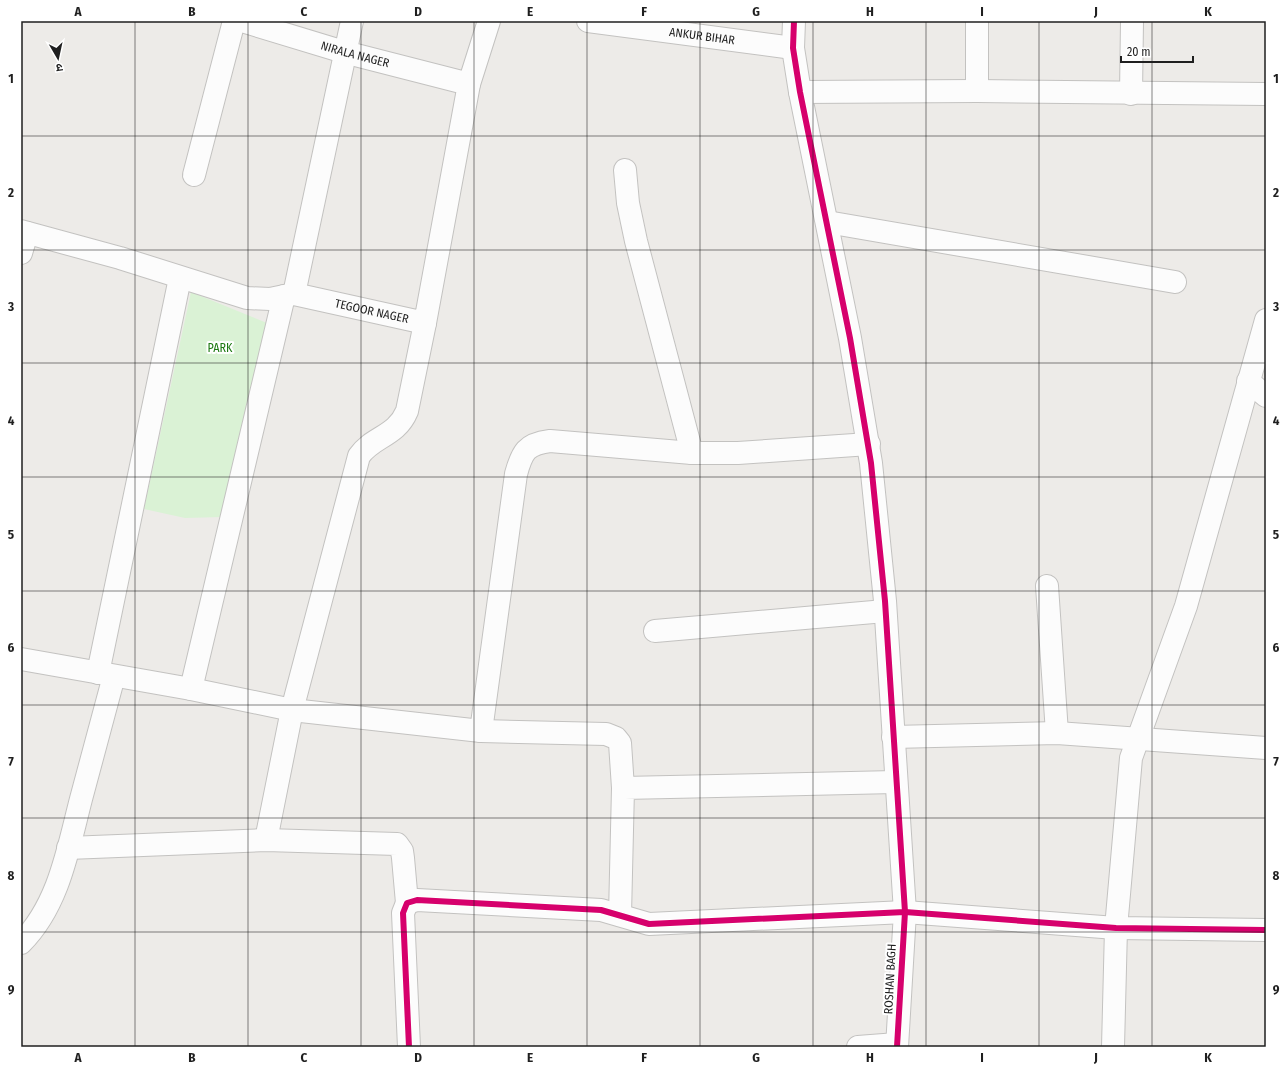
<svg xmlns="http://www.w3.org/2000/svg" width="1287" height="1068" viewBox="0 0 1287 1068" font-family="'Fira Sans Condensed','Noto Sans Devanagari',sans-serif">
<rect width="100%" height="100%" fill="#edebe8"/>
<path fill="#daf2d5" d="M191 292 267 323 222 517 185 518 144 509Z"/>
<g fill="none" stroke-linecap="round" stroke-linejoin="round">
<defs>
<g id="minor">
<path id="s1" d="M242 21 344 52 469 84"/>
<path id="s2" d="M588 21 793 48"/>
<path d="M794 21 793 48 800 92 850 338 871 463 885 601 905 912 897 1047"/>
<path d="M977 21V91"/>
<path d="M800 92 977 91 1266 94"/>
<path d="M1131 94 1132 21"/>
<path d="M625 170 628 203 636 241 692 453"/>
<path d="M194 175 234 21"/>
<path d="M827 222 1175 282"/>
<path id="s3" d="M21 231 120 258 247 298 270 299 294 294 425 323 469 84 489 21"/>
<path d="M21 253 27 233"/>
<path d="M294 294 352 21"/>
<path d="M1248 381 1266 396"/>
<path d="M1047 586 1057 733"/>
<path d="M655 631 885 611"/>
<path d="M21 659 191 689 292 710 481 731 606 734 616 738 620 743 623 788"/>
<path d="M98 673 180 278"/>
<path d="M191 689 284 296"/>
<path d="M481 731 516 474C522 452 526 444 550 441L692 453H738L869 444"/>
<path d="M893 737 1057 733 1266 748"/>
<path d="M266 840 292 710 359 456C373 436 396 437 407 411L425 323"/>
<path d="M68 848 266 840 397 844 402 851 403 858 407 903"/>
<path d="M620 915 623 788 895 782"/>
<path d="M21 943C59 905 68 849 81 799 92 758 103 717 114 676"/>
<path d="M409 1047 403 913 407 903 417 900 601 910 649 924 905 912 1116 928 1266 930"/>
<path d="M858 1047 897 1044"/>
<path d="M1113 1047 1116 928 1131 758 1186 606 1266 320"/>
</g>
</defs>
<use href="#minor" stroke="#c3c2c0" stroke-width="24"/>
<use href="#minor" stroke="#fcfcfc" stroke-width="22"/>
<defs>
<path id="cycleway" d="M794 21 793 48 800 92 850 338 871 463 885 601 905 912 897 1047
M409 1047 403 913 407 903 417 900 601 910 649 924 905 912 1116 928 1266 930"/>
</defs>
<use href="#cycleway" stroke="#fff" stroke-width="8"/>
<use href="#cycleway" stroke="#d6006c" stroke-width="6"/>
</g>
<path fill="none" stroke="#1f1f1f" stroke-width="1" stroke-opacity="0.55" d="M135 21V1047M248 21V1047M361 21V1047M474 21V1047M587 21V1047M700 21V1047M813 21V1047M926 21V1047M1039 21V1047M1152 21V1047M21 136H1266M21 250H1266M21 363H1266M21 477H1266M21 591H1266M21 705H1266M21 818H1266M21 932H1266"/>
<g text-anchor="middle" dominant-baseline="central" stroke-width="4" stroke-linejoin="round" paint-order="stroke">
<g font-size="12" fill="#1f1f1f" stroke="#fff">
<text stroke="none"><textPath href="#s2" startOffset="115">ANKUR BIHAR</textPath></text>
<text stroke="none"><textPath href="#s1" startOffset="118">NIRALA NAGER</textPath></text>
<text stroke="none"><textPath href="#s3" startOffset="363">TEGOOR NAGER</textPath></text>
<text transform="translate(890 979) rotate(-87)">ROSHAN BAGH</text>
</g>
<g font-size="12" fill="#1c7911" stroke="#fff">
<text x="220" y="348">PARK</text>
</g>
</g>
<rect width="1287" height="1068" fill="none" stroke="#ffffff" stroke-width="44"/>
<g transform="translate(58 58) rotate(171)" stroke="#ffffff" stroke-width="3" paint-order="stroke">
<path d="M0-3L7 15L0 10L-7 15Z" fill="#1f1f1f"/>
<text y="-6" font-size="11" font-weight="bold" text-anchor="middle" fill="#1f1f1f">उ</text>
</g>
<path d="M1121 56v6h72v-6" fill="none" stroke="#1f1f1f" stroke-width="2"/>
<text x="1127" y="56" font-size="12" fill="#1f1f1f" stroke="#ffffff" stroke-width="3" paint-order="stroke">20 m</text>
<rect x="22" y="22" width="1243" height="1024" fill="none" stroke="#1f1f1f" stroke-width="1.5"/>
<g font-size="13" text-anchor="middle" font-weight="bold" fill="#1f1f1f">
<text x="78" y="16">A</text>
<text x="192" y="16">B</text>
<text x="304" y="16">C</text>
<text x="418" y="16">D</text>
<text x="530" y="16">E</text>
<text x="644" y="16">F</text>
<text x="756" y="16">G</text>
<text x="870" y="16">H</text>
<text x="982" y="16">I</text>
<text x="1096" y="16">J</text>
<text x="1208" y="16">K</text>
<text x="11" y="83">1</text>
<text x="1276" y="83">1</text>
<text x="11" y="197">2</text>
<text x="1276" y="197">2</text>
<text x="11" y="311">3</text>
<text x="1276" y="311">3</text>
<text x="11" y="425">4</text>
<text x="1276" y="425">4</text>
<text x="11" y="539">5</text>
<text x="1276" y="539">5</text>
<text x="11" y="652">6</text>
<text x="1276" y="652">6</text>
<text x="11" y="766">7</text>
<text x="1276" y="766">7</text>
<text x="11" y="880">8</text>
<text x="1276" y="880">8</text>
<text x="11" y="994">9</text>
<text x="1276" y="994">9</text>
<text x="78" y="1062">A</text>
<text x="192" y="1062">B</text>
<text x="304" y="1062">C</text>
<text x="418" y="1062">D</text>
<text x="530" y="1062">E</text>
<text x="644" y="1062">F</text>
<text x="756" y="1062">G</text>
<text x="870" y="1062">H</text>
<text x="982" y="1062">I</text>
<text x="1096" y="1062">J</text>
<text x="1208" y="1062">K</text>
</g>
</svg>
